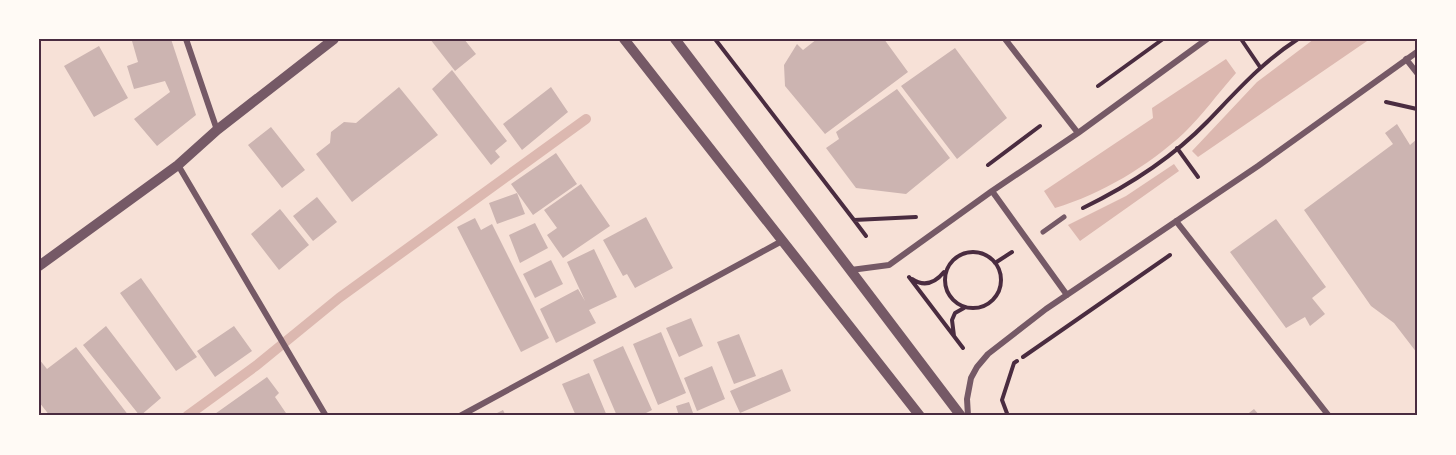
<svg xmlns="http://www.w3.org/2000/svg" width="1456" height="455" viewBox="0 0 1456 455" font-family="'DM Sans',sans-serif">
<rect width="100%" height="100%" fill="#f7e1d7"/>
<path fill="#dcb8b0" d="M1314 39H1370L1198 157 1192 151 1257 82Z
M1226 59 1236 73C1219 92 1201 117 1184 133 1148 166 1102 194 1055 208L1044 191 1153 118 1152 108Z
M1174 164 1179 171 1080 241 1068 225 1126 196Z"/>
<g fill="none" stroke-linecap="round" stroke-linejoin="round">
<path stroke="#dcb8b0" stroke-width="10" d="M187 416 257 365 339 298 586 119"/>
</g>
<path fill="#ccb4b1" d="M138 39H171L196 115 157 146 134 119 170 92 165 81 134 89 127 66 138 62 132 41Z
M430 39H464L476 54 455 71Z
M817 39H884L908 72 825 134 785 86 784 65 797 44 803 50Z
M99 46 128 98 94 117 64 66Z
M955 48 1007 118 957 159 901 86Z
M452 70 507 141 495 151 500 157 491 165 432 89Z
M399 87 438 135 352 202 316 154 330 143 331 132 344 122 356 123Z
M551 87 568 112 522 150 503 124Z
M897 89 950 158 906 194 856 188 826 148 839 139 836 132Z
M1397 124 1410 145 1417 139V353L1394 323 1371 306 1304 210 1393 144 1385 133Z
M271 127 305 170 282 188 248 145Z
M556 153 577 184 533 215 511 184Z
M581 184 610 226 563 258 547 235 557 228 544 210Z
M517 193 525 214 497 224 489 203Z
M317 197 337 222 313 241 293 216Z
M280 209 309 245 279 270 251 234Z
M646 217 673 268 635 288 627 274 623 276 603 240Z
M475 218 481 230 492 224 549 338 521 352 457 227Z
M1276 219 1326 287 1312 298 1325 314 1310 326 1305 317 1286 328 1230 252Z
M535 223 548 248 520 263 509 235Z
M594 249 617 297 589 310 596 323 556 343 540 309 578 289 585 301 567 262Z
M551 260 563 284 535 298 523 274Z
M141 278 197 357 176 371 120 293Z
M691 318 703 346 679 357 666 328Z
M106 326 161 398 140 416 83 345Z
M234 326 252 351 215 377 197 351Z
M661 332 686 393 658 405 633 344Z
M739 334 756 376 734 384 717 342Z
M623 346 652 410 640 416H617L593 360Z
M76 347 129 416H50L39 402V359L47 369Z
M712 366 725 399 697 411 684 378Z
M782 369 791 391 740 413 730 391Z
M589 373 607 416H576L562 384Z
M267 377 279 393 275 397 288 416H212Z
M689 402 693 413 679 416 676 406Z
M1254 409 1260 416H1245Z
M503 410 506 416H491Z"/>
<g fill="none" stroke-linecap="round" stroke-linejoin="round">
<path stroke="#4a2c40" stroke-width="4" d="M715 39 854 220 916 217
M1241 39 1260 67
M1098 86 1163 39
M1386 102 1417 109
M1177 148 1198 177
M988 165 1040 126
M1083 208C1128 186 1172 158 1207 122 1237 91 1261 63 1298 39
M854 220 866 236
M945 280a28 28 0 1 1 56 0a28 28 0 1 1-56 0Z
M995 263 1012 252
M909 277 963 348
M912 279C924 287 935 283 944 272
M954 336 952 320 955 313 964 308
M1023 357 1170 255
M1008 416 1002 400 1014 363 1017 361"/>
<path stroke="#755966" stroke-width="5" d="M1043 232 1064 217"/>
<path stroke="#755966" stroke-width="6" d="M186 39 217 130
M1005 39 1078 133
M1406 59 1417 73
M178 165 326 416
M992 191 1067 295
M1176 221 1329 416
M851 270 889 265 992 191 1078 133 1207 39
M460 416 782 241
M968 416 967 399 971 378 977 367 988 354 1046 309 1258 166 1417 52"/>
<path stroke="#755966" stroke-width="10" d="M624 39 920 416
M675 39 961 416
M39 266 178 165 217 130 334 39"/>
</g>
<rect width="1456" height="455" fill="none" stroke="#fffaf5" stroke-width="81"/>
<rect x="40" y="40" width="1376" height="374" fill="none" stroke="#4a2c40" stroke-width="2"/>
</svg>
